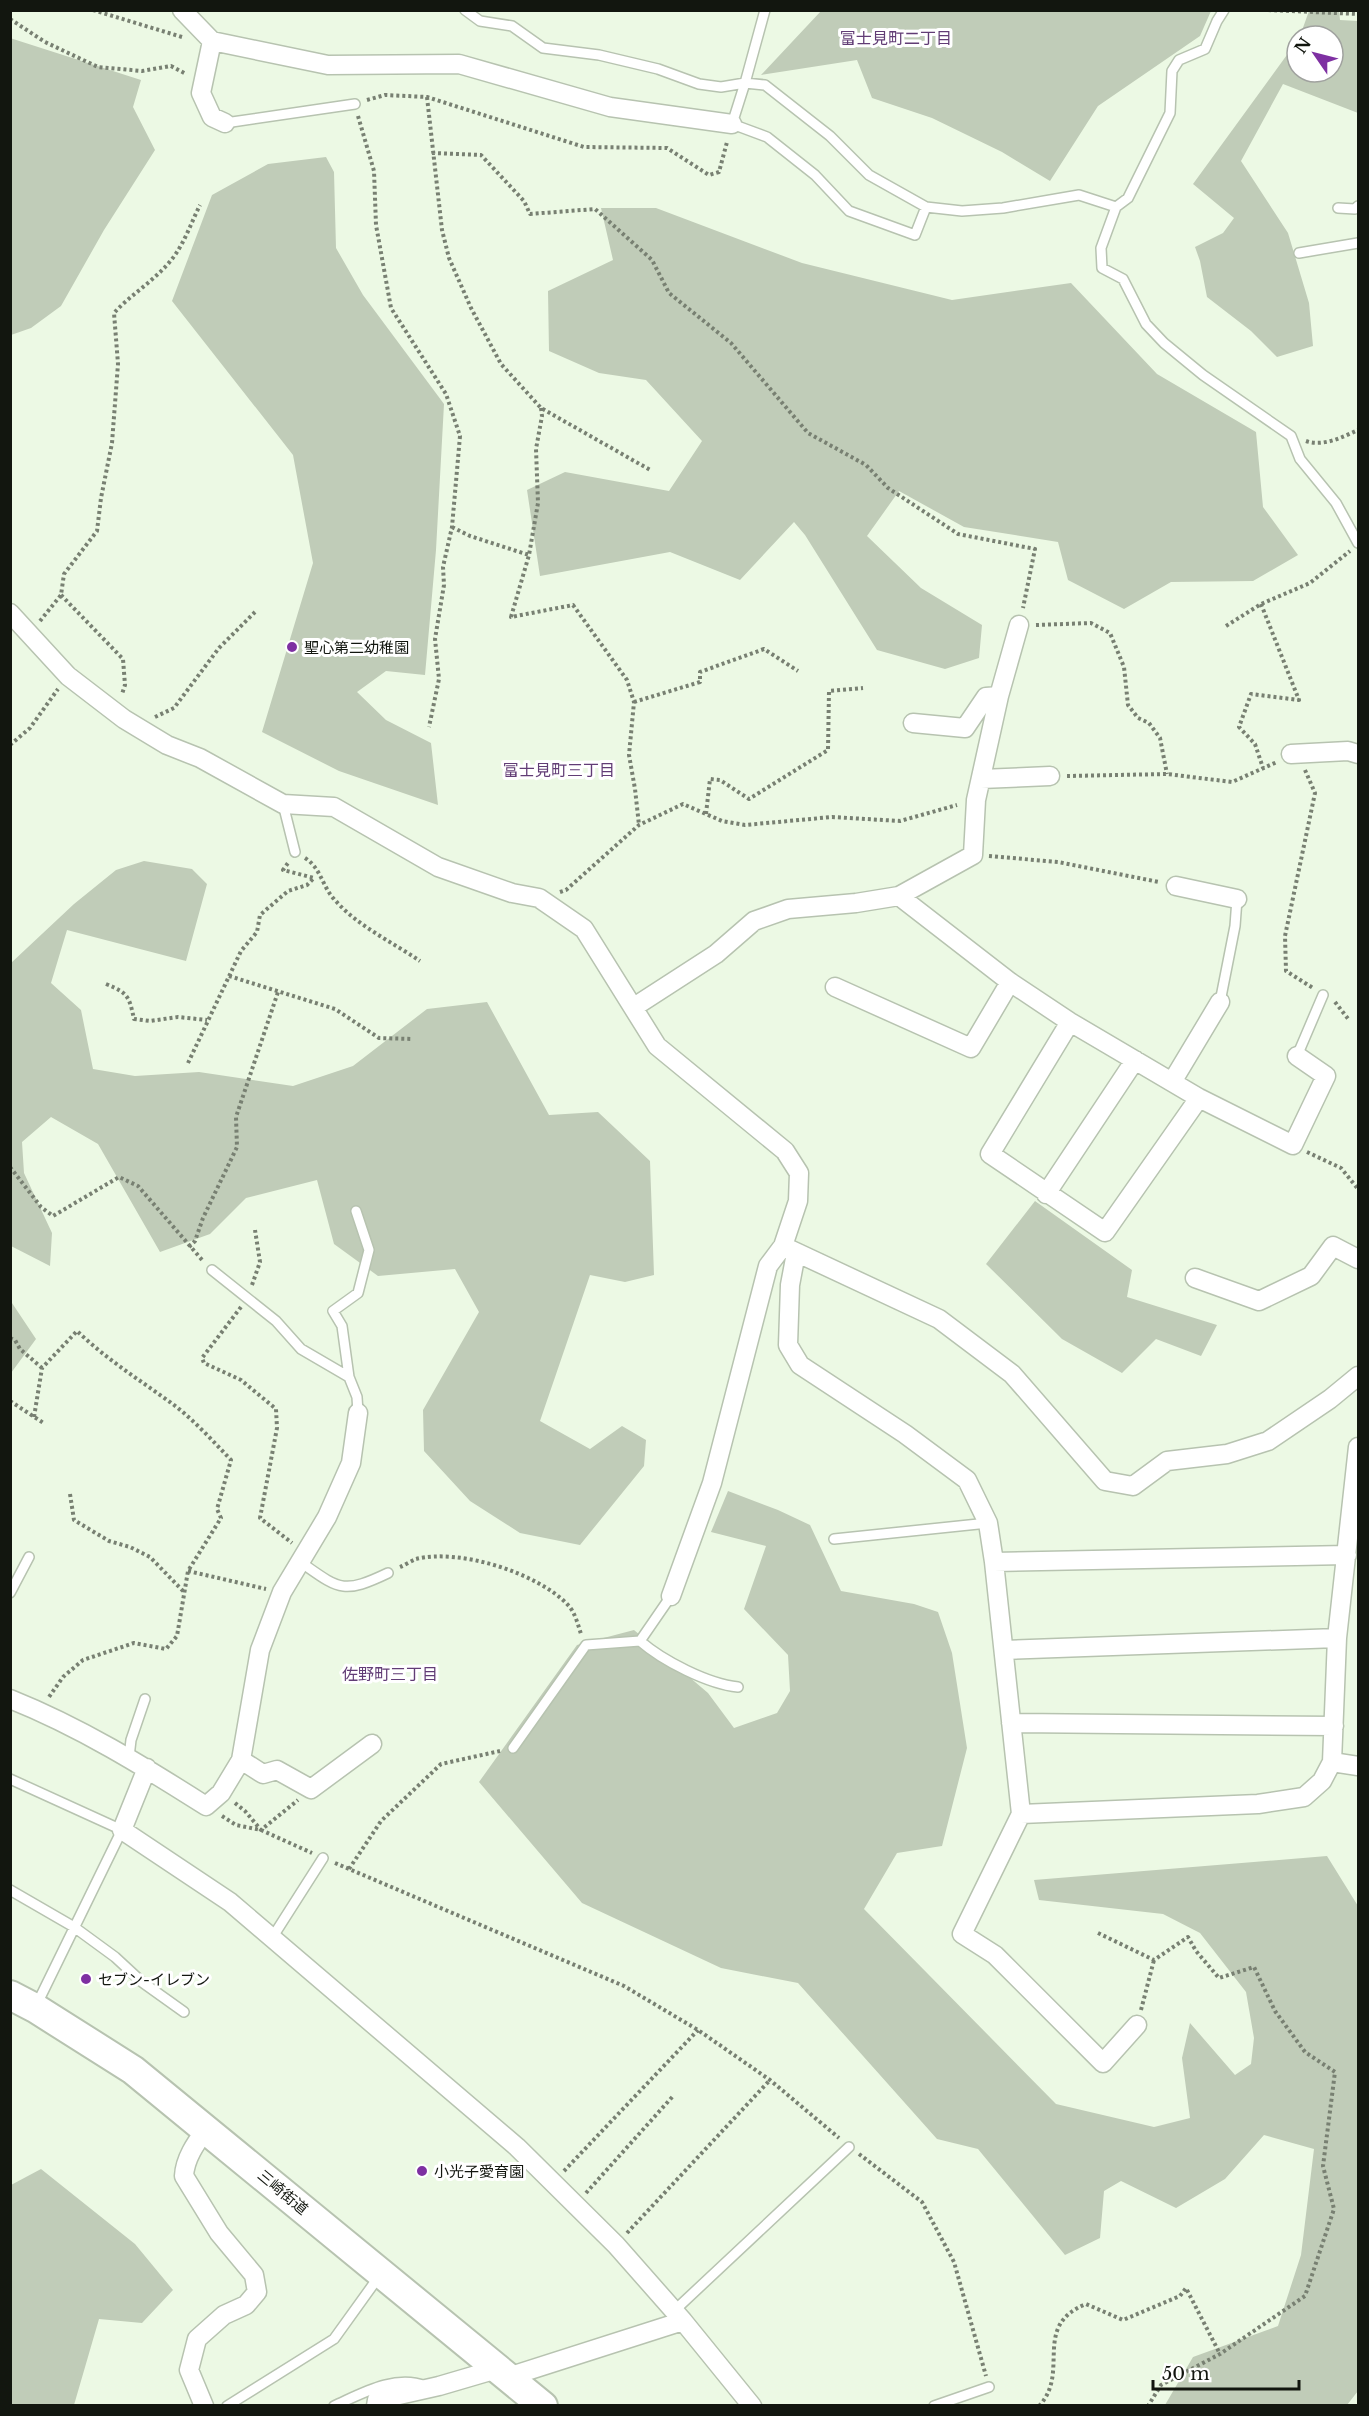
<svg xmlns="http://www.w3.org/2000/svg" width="1369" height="2416" viewBox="0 0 1369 2416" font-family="'Libre Baskerville','Noto Sans JP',serif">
<rect width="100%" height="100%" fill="#ecf9e4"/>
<path fill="#c0ccb8" d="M821 11V10L1211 11 1200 36 1098 106 1050 181 1002 152 932 118 872 98 857 60 761 75Z
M1309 11H1339L1340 20 1358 21V113L1283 84 1241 161 1288 233 1309 303 1313 346 1277 357 1251 331 1207 297 1200 261 1195 247 1223 233 1234 218 1193 184 1297 41V72H1333V36H1300Z
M10 38 141 80 133 107 155 150 104 230 61 306 31 328 11 335Z
M326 157 334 172 336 248 363 295 444 404 436 550 425 675 386 671 357 692 386 720 431 743 438 805 339 771 262 732 313 563 293 455 172 301 212 195 268 164Z
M601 208H656L802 263 952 300 1071 283 1157 374 1256 432 1263 507 1298 555 1253 581 1171 582 1124 609 1068 580 1058 542 964 527 899 491 867 536 921 588 982 625 979 658 945 669 877 650 805 535 794 522 740 580 670 552 540 576 527 490 565 472 669 491 702 441 646 380 599 373 549 351 548 291 613 260Z
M144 861 192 869 207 884 186 961 67 930 51 983 81 1010 93 1069 135 1076 199 1072 293 1086 353 1066 427 1009 487 1002 549 1115 598 1112 650 1161 654 1275 625 1282 590 1275 540 1421 590 1449 622 1426 646 1440 644 1466 580 1545 520 1533 470 1501 424 1451 423 1410 479 1312 455 1269 378 1276 334 1244 317 1180 246 1198 210 1234 160 1252 98 1144 51 1117 22 1142 24 1173 52 1233 50 1266 11 1246V963L74 904 116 870Z
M1035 1201 1132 1270 1127 1297 1217 1325 1201 1356 1156 1339 1122 1373 1062 1339 986 1264Z
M10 1300 36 1339 11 1373H10Z
M728 1491 778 1510 810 1525 841 1591 914 1604 938 1612 952 1653 967 1748 942 1846 897 1853 864 1909 1056 2104 1154 2127 1190 2118 1182 2058 1190 2023 1235 2075 1251 2064 1254 2038 1246 1992 1200 1933 1163 1914 1039 1900 1034 1880 1327 1856 1358 1906V2391L1347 2405H1165L1193 2357 1278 2326 1301 2255 1314 2149 1264 2135 1225 2179 1176 2208 1121 2181 1104 2191 1100 2238 1065 2255 978 2149 937 2139 798 1983 721 1968 582 1903 479 1782 577 1645 634 1630 708 1693 734 1728 777 1713 790 1691 788 1655 744 1609 766 1546 711 1532Z
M41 2169 135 2244 173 2290 142 2323 99 2319 74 2405H11V2185Z"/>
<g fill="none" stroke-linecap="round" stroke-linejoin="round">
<defs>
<path id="lane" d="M465 10 480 21 512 26 543 48 599 55 658 69 699 84 721 87 745 83 765 10
M1224 10 1217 21 1205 49 1179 60 1172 71 1170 113 1128 198 1116 207 1101 248 1102 268 1123 279 1146 324 1164 343 1203 375 1291 436 1300 459 1336 503 1358 543
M225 123 355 104
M926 207 915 235 849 211 815 175 767 137 732 124 745 83 765 85 830 136 869 175 926 207 962 211 1003 208 1079 195 1116 207
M1338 208 1355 209 1358 206
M1299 253 1358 243
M283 804 295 852
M1220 1002 1235 926 1237 899
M1297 1056 1323 995
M212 1270 276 1321 301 1349 349 1377 357 1397 358 1413
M349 1377 342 1326 333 1311 358 1293 369 1250 356 1211
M834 1539 988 1523
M299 1561C339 1589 342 1595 388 1573
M10 1593 29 1557
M640 1641C663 1661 708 1684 738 1687
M513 1748 586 1645 640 1641 671 1596
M129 1757 131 1740 145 1699
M10 1779 122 1830 36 2006
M10 1890 74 1927 115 1957 142 1982 184 2012
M272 1938 323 1858
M674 2311 849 2147
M227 2406 334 2339 380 2275
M334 2406C361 2394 395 2374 425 2386
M934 2406 989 2387"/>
<path id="street" d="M182 10 212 41 328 65 459 64 610 107 732 124
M212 41 201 93 212 117 225 123
M10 613 68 676 124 719 167 745 200 758 283 804 334 807 438 867 512 893 539 898 584 929 657 1046 785 1151 799 1173 798 1201 783 1246 768 1266 712 1483 671 1596
M913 723 965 728 986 697 999 696
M1291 754 1348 751 1358 754
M981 779 1050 776
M1176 886 1237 899
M899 896 973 855 976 800 999 696 1019 625
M835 987 971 1048 1010 982
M634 1007 716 954 754 921 788 909 856 903 899 896 1010 982 1070 1022 1199 1098 1293 1145 1326 1076 1297 1056
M1070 1022 990 1154 1105 1232 1199 1098
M1172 1082 1220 1002
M1046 1194 1135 1060
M787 1248 939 1319 1012 1374 1105 1481 1133 1486 1167 1461 1227 1454 1268 1441 1330 1399 1358 1376
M796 1253 790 1285 788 1345 800 1365 905 1434 967 1480 988 1523 994 1562 1021 1814 962 1934 995 1955 1103 2063 1137 2025
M1195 1278 1259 1301 1311 1276 1333 1246 1358 1259
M994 1562 1347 1555
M1004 1650 1337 1638
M10 1699C80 1727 143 1766 206 1806L221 1793 241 1760 260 1650 282 1592 327 1517 351 1463 358 1413
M1011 1723 1334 1726
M241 1760 263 1774 277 1770 311 1789 372 1744
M1332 1762 1358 1766
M147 1768 122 1830 230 1902 517 2147 616 2245 683 2321 752 2406
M1021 1814 1258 1804 1304 1797 1322 1781 1332 1762 1337 1638 1358 1447
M508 2377 683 2321
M204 2406 189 2370 197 2339 224 2315 246 2305 257 2292 254 2275 219 2233 184 2176C185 2158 196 2143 206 2129
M376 2406 377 2400 439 2386 497 2369"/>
<path id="primary" d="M10 1995 35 2008 133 2070 543 2406"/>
</defs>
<use href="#lane" stroke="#b7c3b0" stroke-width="12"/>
<use href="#street" stroke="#b7c3b0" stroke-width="21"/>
<use href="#primary" stroke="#b7c3b0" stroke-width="32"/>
<path stroke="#788072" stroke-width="4" stroke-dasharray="3 3" stroke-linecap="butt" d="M93 10 182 37
M1268 10 1358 14
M10 19 45 42 98 67 142 71 171 66 186 74
M427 97 442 230 449 258 471 308 501 364 541 408 652 471
M367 100 385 95 427 97 584 147 667 148 709 175 719 172 727 142
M358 116 374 171 376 225 391 308 446 394 460 436 452 527 443 567 444 585 435 639 439 679 429 727
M432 153 481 155 524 201 530 214 595 209 652 260 669 293 731 343 808 433 866 465 888 488 958 534 1035 549 1023 608
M541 408 542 416 536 449 538 503 529 555 511 617 573 605 627 680 634 702 629 755 635 789 639 825
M1306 441C1323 447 1343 437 1358 430
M452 527 470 536 529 555
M61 595 123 659 125 685 122 694
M1261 604 1299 700 1251 694 1239 727 1255 744 1263 768
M40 621 61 595 64 574 97 531 101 498 112 443 118 364 114 313C132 293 158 279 175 255 185 241 192 221 200 205
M1036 625 1091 623 1110 633 1124 667 1128 705 1138 718 1149 723 1160 738 1167 774
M1226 626 1261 604 1310 583 1350 551
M634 702 700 682V672L764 649 798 671
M155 717 174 708 219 648 255 612
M10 745 30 728 58 689
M1305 770 1315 793 1285 936 1286 971 1313 988
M1067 776 1167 774 1232 782 1277 762
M706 814 710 779 720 780 749 799 828 750 829 691 863 688
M989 856 1058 862 1159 882
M305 858C321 868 322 886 334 899 356 925 392 942 420 961
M560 892 566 890 639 825 683 804 722 821 745 825 832 817 900 821 957 805
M229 976 335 1009 379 1038 412 1039
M106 984C128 993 129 996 134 1019L150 1021 178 1017 207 1020
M1335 1002 1349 1020
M188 1063 241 951 257 932 260 915 288 891 307 885 314 878 283 870 288 863
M1307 1152 1341 1168 1358 1189
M10 1167 41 1207 53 1216 119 1177 138 1186 203 1261
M189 1247 195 1241 203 1218 237 1147 236 1117 278 992
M252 1285 260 1262 255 1230
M241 1307 202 1358 204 1363 241 1380 276 1409 277 1428 260 1518 292 1543
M10 1338 15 1340 20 1349 42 1368
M10 1401 45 1424
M34 1417 42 1368 77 1331C105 1358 138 1379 170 1402 192 1418 212 1440 231 1460L217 1509 221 1518 188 1571 177 1636 166 1649 134 1643 83 1660 63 1677 49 1697
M70 1494 74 1520 109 1541 130 1547 150 1557 185 1593
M400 1567C405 1565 411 1561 416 1559 459 1548 538 1573 568 1605 575 1612 578 1625 581 1634
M188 1571 266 1589
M235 1803 245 1811 261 1830 298 1800
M222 1816 236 1825 261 1830 312 1853
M335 1863 624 1986 698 2030 770 2080 839 2138
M349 1869 381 1821 441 1764 500 1751
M1098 1933 1154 1960 1188 1937 1196 1951 1219 1978 1254 1967 1275 2011 1305 2052 1335 2072 1323 2166 1334 2209 1305 2296 1220 2354 1161 2385 1148 2406
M1141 2010 1154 1960
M859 2154 922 2202 954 2262 986 2376
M564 2171 698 2030
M586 2193 674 2095
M627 2233 770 2080
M1039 2406C1071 2372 1031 2326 1086 2304L1123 2320 1180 2296 1186 2288 1220 2354"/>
<use href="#lane" stroke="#fff" stroke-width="9"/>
<use href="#street" stroke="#fff" stroke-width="18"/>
<use href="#primary" stroke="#fff" stroke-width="28"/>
</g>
<g fill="#7e30a2" stroke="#fff" stroke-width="2">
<circle cx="292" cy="647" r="6"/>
<circle cx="86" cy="1979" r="6"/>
<circle cx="422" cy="2171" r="6"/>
</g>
<g text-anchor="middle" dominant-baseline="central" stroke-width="6" stroke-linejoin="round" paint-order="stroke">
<g font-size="15" fill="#12160f" stroke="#fff" text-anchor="start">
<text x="304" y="647">聖心第二幼稚園</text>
<text x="98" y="1979">セブン-イレブン</text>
<text x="434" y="2171">小光子愛育園</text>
</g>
<g font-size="15" fill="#12160f" stroke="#fff">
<text transform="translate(283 2192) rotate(40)">三崎街道</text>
</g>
<g font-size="16" fill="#613c75" stroke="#fff">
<text x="896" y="38">富士見町二丁目</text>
<text x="559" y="770">富士見町三丁目</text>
<text x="390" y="1674">佐野町三丁目</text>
</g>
</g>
<rect width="1369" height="2416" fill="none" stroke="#12160f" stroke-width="24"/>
<g transform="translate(1315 54) rotate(305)"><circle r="28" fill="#ffffff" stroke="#a0a29f" stroke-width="1.5"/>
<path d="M0-4.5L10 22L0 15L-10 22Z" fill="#7e30a2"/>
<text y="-9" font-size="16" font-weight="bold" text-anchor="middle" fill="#12160f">N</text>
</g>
<path d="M1153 2380v9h146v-9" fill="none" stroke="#12160f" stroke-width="3"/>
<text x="1162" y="2380" font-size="18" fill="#12160f" stroke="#ffffff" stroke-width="4.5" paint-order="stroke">50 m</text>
</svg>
